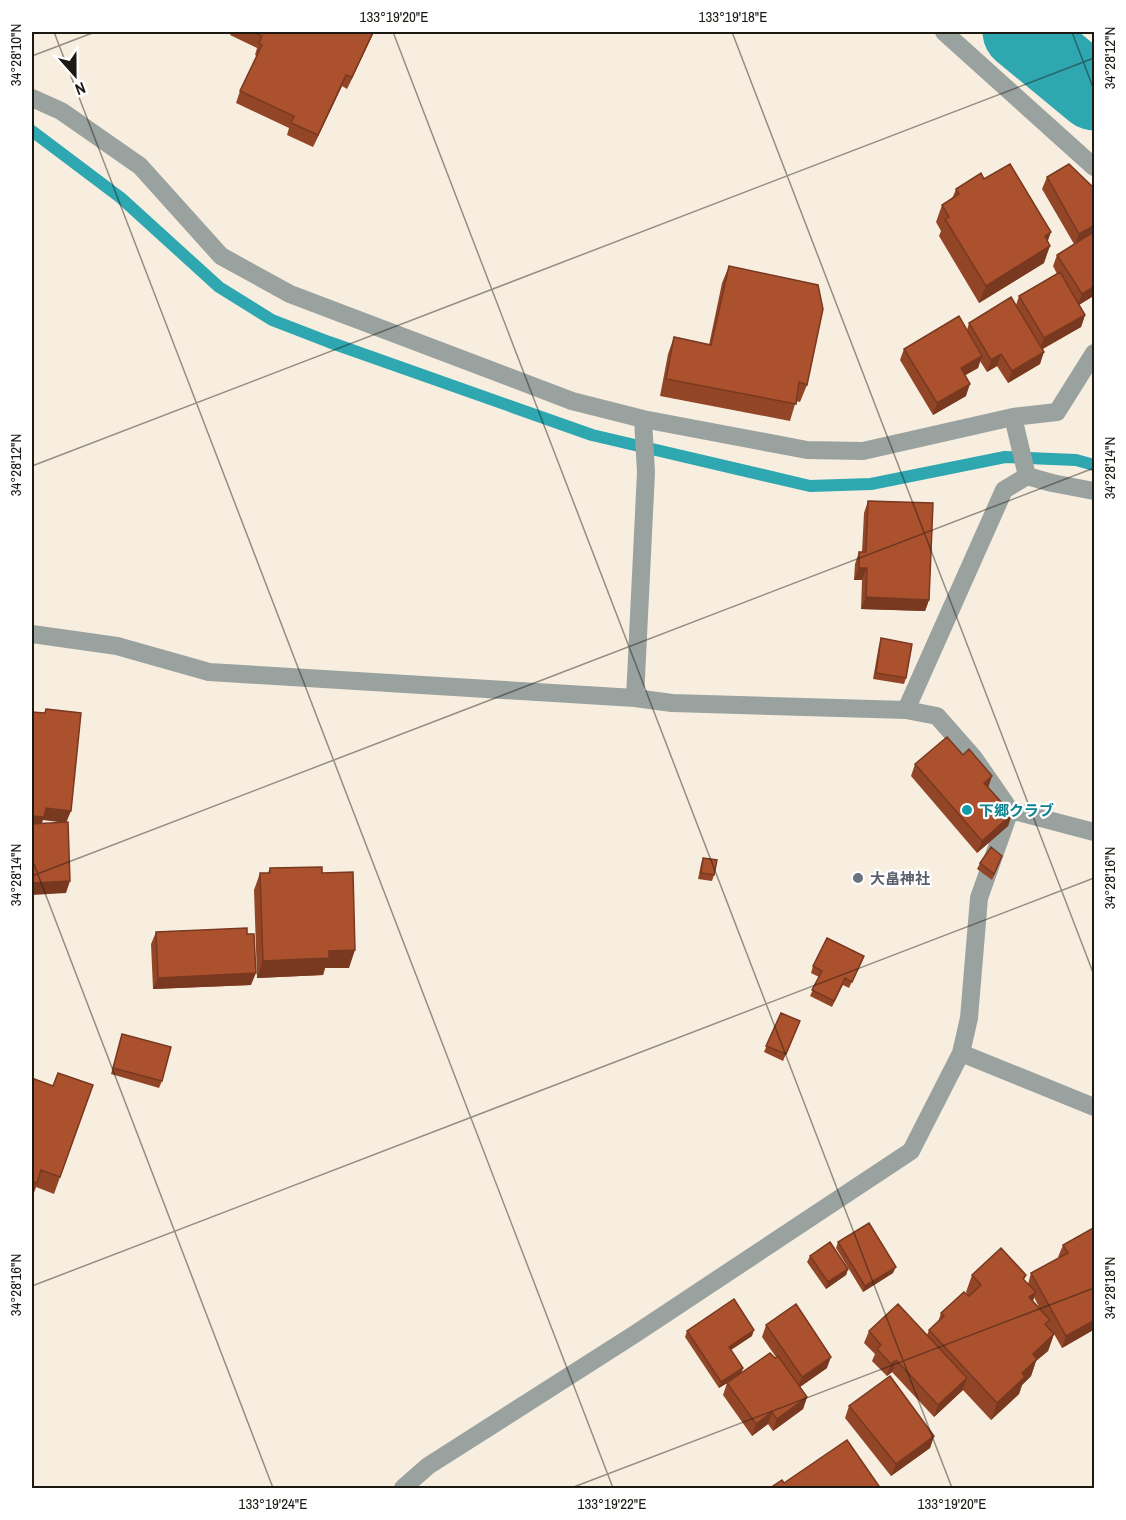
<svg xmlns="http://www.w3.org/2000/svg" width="1126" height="1520" viewBox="0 0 1126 1520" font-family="'Archivo Narrow','Noto Sans JP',sans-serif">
<rect width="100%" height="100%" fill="#f8eedf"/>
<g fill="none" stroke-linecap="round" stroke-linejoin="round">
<path stroke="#2ea7b1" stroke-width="12" d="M32 131 121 198 219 287 272 320 329 342 592 435 810 486 871 484 1005 457 1076 460 1094 465"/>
<path stroke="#2ea7b1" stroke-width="75" d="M1020 32 1094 93"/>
<path stroke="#99a29f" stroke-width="18" d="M944 32 1094 167
M32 98 61 111 140 166 221 256 290 294 572 401 643 419 807 450 863 451 1013 417 1057 412 1094 353
M1013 417 1027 476
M32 634 117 646 209 672 635 698 672 703 906 710 937 716 974 758 1010 810 1094 832
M635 698 646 472 643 419
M906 710 1004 490 1027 476 1052 483 1094 491
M961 1053 1094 1107
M403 1488 428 1466 635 1334 911 1151 961 1053 969 1018 979 898 1010 810"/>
</g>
<path fill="#934627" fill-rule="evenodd" d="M232 32H374L347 89 342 86 313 147 287 135 289 128 236 103 240 91 257 56 255 55 257 48 230 35Z
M1069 164 1095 295 1079 305 1085 315 1081 327 1043 349 1040 364 1008 383 997 366 987 372 980 361 978 368 965 375 966 396 933 415 900 360 904 349 967 330 969 323 1016 305 1019 296 1057 274 1053 266 1057 255 1074 244 1042 189 1047 177Z
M984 179 1048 242 1044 263 979 303 939 236 941 231 936 222 942 205 952 199 956 189Z
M729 266 807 385 800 402 796 401 790 421 660 396 668 354 674 337 709 345 722 283Z
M868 501 929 600 925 611 861 609 862 580H854L855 564 859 552H862L864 513Z
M881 638 906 678 904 684 873 679 879 645Z
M963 755 992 776 988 787 1012 814 1008 826 977 853 911 776 915 764Z
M703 858 714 875 712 881 698 879 701 864Z
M1000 862 992 880 977 869 980 863Z
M270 868 322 873 349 968H325L323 975 257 978 254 890 260 873H268Z
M156 932 251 985 153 989 151 944Z
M864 956 849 988 843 985 832 1007 810 996 819 977 811 973 813 966Z
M781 1013 800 1021 783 1061 764 1052Z
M122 1034 162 1081 159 1088 111 1074Z
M32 1078 53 1086 93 1085 54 1194 36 1187 32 1199Z
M1095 1227V1329L1062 1348 1054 1334 1048 1351 1036 1361 1031 1376 1022 1385 1019 1394 991 1420 963 1390 934 1417 892 1372 887 1376 872 1361 875 1354 864 1343 869 1331 927 1335 929 1330 938 1322 941 1313 969 1296 966 1292 972 1275H1026L1024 1280 1028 1284 1031 1273 1059 1258 1058 1257 1063 1245ZM1034 1297 1040 1309 1033 1301Z
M838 1242 893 1273 863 1292 836 1248Z
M810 1256 848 1269 846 1275 826 1289 807 1262Z
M766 1325 827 1368 800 1387 807 1397 803 1409 773 1431 768 1424 752 1436 723 1395 727 1383 729 1382 719 1388 685 1337 687 1331 752 1336 731 1350 743 1368 741 1374 776 1357 762 1337Z
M849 1406 934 1436 930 1448 891 1476 845 1418Z"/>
<path fill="#783920" d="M373 32H374L347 89 352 77Z
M346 75 342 86 313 147 318 135Z
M1095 225V234L1075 245 1079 234Z
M1051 232 1045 249 1050 246 1044 263 979 303 986 286 1045 236Z
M1095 286V295L1077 306 1082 294Z
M1085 315 1081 327 1040 350 1044 338Z
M1044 352 1040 364 1008 383 1012 371Z
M1001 354 997 366 987 372 991 360Z
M982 356 978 368 957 380 961 368Z
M970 384 966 396 933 415 937 403Z
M859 568H867L862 580H854Z
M866 597 929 600 925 611 861 609Z
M992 776 988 788 984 783Z
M46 808 71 811 66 823 43 820 40 829 32 828V816Z
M1012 814 1008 826 977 853 982 841Z
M70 881 66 893 32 895V883Z
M355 950 349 968H325L323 975 257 978 263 961 329 951Z
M256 973 251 985 153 989 158 978Z
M896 1267 893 1273 863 1292 865 1286Z
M848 1269 846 1275 826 1289 828 1282Z
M1036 1292 1030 1309 1029 1297Z
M1095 1320V1329L1062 1348 1066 1336Z
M754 1330 752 1336 726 1353 729 1347Z
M1054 1334 1048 1351 1036 1361 1031 1376 1022 1385 1019 1394 991 1420 997 1403 1033 1354Z
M831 1357 827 1368 797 1389 802 1377Z
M896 1360 892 1372 887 1376 891 1364Z
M743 1368 741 1374 719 1388 721 1382Z
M967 1378 963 1390 934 1417 938 1405Z
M807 1397 803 1409 773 1431 777 1419Z
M772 1412 768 1424 752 1436 756 1424Z
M934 1436 930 1448 891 1476 896 1464Z"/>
<path fill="#ab512d" stroke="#783920" stroke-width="1.5" d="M252 32H373L352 77 346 75 318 135 291 123 294 116 240 91 262 45 259 43 262 36Z
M1010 164 1051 232 1045 236 1050 246 986 286 945 219 949 217 942 205 959 194 956 189 981 173 984 179Z
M1069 164 1095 189V225L1079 234 1047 177Z
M1095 231V286L1082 294 1057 255Z
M729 266 818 285 823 309 807 385 799 382 796 404 666 379 674 337 711 345Z
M1060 272 1085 315 1044 338 1019 296Z
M1011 297 1044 352 1012 371 1001 354 991 360 969 323Z
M959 316 982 356 961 368 970 384 937 403 904 349Z
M868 501 933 503 929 600 866 597 867 568H859V552H866Z
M881 638 912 644 906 678 876 673Z
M46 709 81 713 71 811 46 808 44 817 32 816V712L45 713Z
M947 737 963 755 969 749 992 776 984 783 1012 814 982 841 915 764Z
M68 822 70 881 32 883V824Z
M991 847 1002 856 994 874 980 863Z
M703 858 717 860 714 875 701 873Z
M322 867V873L353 872 355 950 329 951V958L263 961 260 873H270V868Z
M247 928V934H254L256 973 158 978 156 932Z
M827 938 864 956 852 982 845 978 834 1001 812 990 822 971 813 966Z
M781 1013 800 1021 786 1054 766 1046Z
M122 1034 171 1047 162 1081 113 1068Z
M58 1073 93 1085 60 1177 41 1170 37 1183 32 1181V1078L53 1086Z
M869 1223 896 1267 865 1286 838 1242Z
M1095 1227V1320L1066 1336 1031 1273 1068 1253 1063 1245Z
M830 1242 848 1269 828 1282 810 1256Z
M1001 1248 1026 1275 1023 1279 1036 1292 1029 1297 1050 1320 1045 1324 1054 1334 1033 1354 1037 1359 1022 1373 1025 1377 997 1403 929 1330 944 1316 941 1313 964 1292 969 1296 981 1285 972 1275Z
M734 1299 754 1330 729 1347 743 1368 721 1382 687 1331Z
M796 1304 831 1357 802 1377 766 1325Z
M898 1304 967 1378 938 1405 896 1360 891 1364 877 1349 881 1345 869 1331Z
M770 1353 775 1358 778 1356 807 1397 777 1419 772 1412 756 1424 727 1383Z
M890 1376 934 1436 896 1464 849 1406Z
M847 1440 879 1486 876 1488H770L782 1480 784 1483Z"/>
<path fill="none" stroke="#1c1913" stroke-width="1.5" stroke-opacity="0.45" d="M54 32 613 1488M393 32 952 1488M732 32 1094 975M1072 32 1094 90M32 56 95 32M32 466 1094 58M32 859 273 1488M32 876 1094 468M32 1286 1094 878M571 1488 1094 1288"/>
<circle fill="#0f9aa8" stroke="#fff" stroke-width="2" cx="967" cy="810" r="6"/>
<circle fill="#6b7280" stroke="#fff" stroke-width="2" cx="858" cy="878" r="6"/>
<g text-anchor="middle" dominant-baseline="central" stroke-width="4.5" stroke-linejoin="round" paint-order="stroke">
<g font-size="15" font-weight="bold" fill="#0d838f" stroke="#fff" text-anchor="start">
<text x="979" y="810">下郷クラブ</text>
</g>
<g font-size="15" font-weight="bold" fill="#5b616d" stroke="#fff" text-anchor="start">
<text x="870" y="878">大畠神社</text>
</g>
</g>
<rect width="1126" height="1520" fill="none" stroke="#ffffff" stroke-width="66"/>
<g transform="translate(75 75) rotate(159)" stroke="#ffffff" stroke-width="4.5" paint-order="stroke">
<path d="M0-4.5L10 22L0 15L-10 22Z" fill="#1c1913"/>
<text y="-9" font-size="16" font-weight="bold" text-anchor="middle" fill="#1c1913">N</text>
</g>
<rect x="33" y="33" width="1060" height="1454" fill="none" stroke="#1c1913" stroke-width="2"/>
<g font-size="15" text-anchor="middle" fill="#1c1913">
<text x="394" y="22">133°19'20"E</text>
<text x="733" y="22">133°19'18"E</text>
<text transform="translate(16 55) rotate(-90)" y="5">34°28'10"N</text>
<text transform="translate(1110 58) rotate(-90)" y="5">34°28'12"N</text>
<text transform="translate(16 465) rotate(-90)" y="5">34°28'12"N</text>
<text transform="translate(1110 468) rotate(-90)" y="5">34°28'14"N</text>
<text transform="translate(16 875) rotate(-90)" y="5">34°28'14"N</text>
<text transform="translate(1110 878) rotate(-90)" y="5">34°28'16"N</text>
<text transform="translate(16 1285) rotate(-90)" y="5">34°28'16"N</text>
<text transform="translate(1110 1288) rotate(-90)" y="5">34°28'18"N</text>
<text x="273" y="1509">133°19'24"E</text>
<text x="612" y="1509">133°19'22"E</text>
<text x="952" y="1509">133°19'20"E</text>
</g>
</svg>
